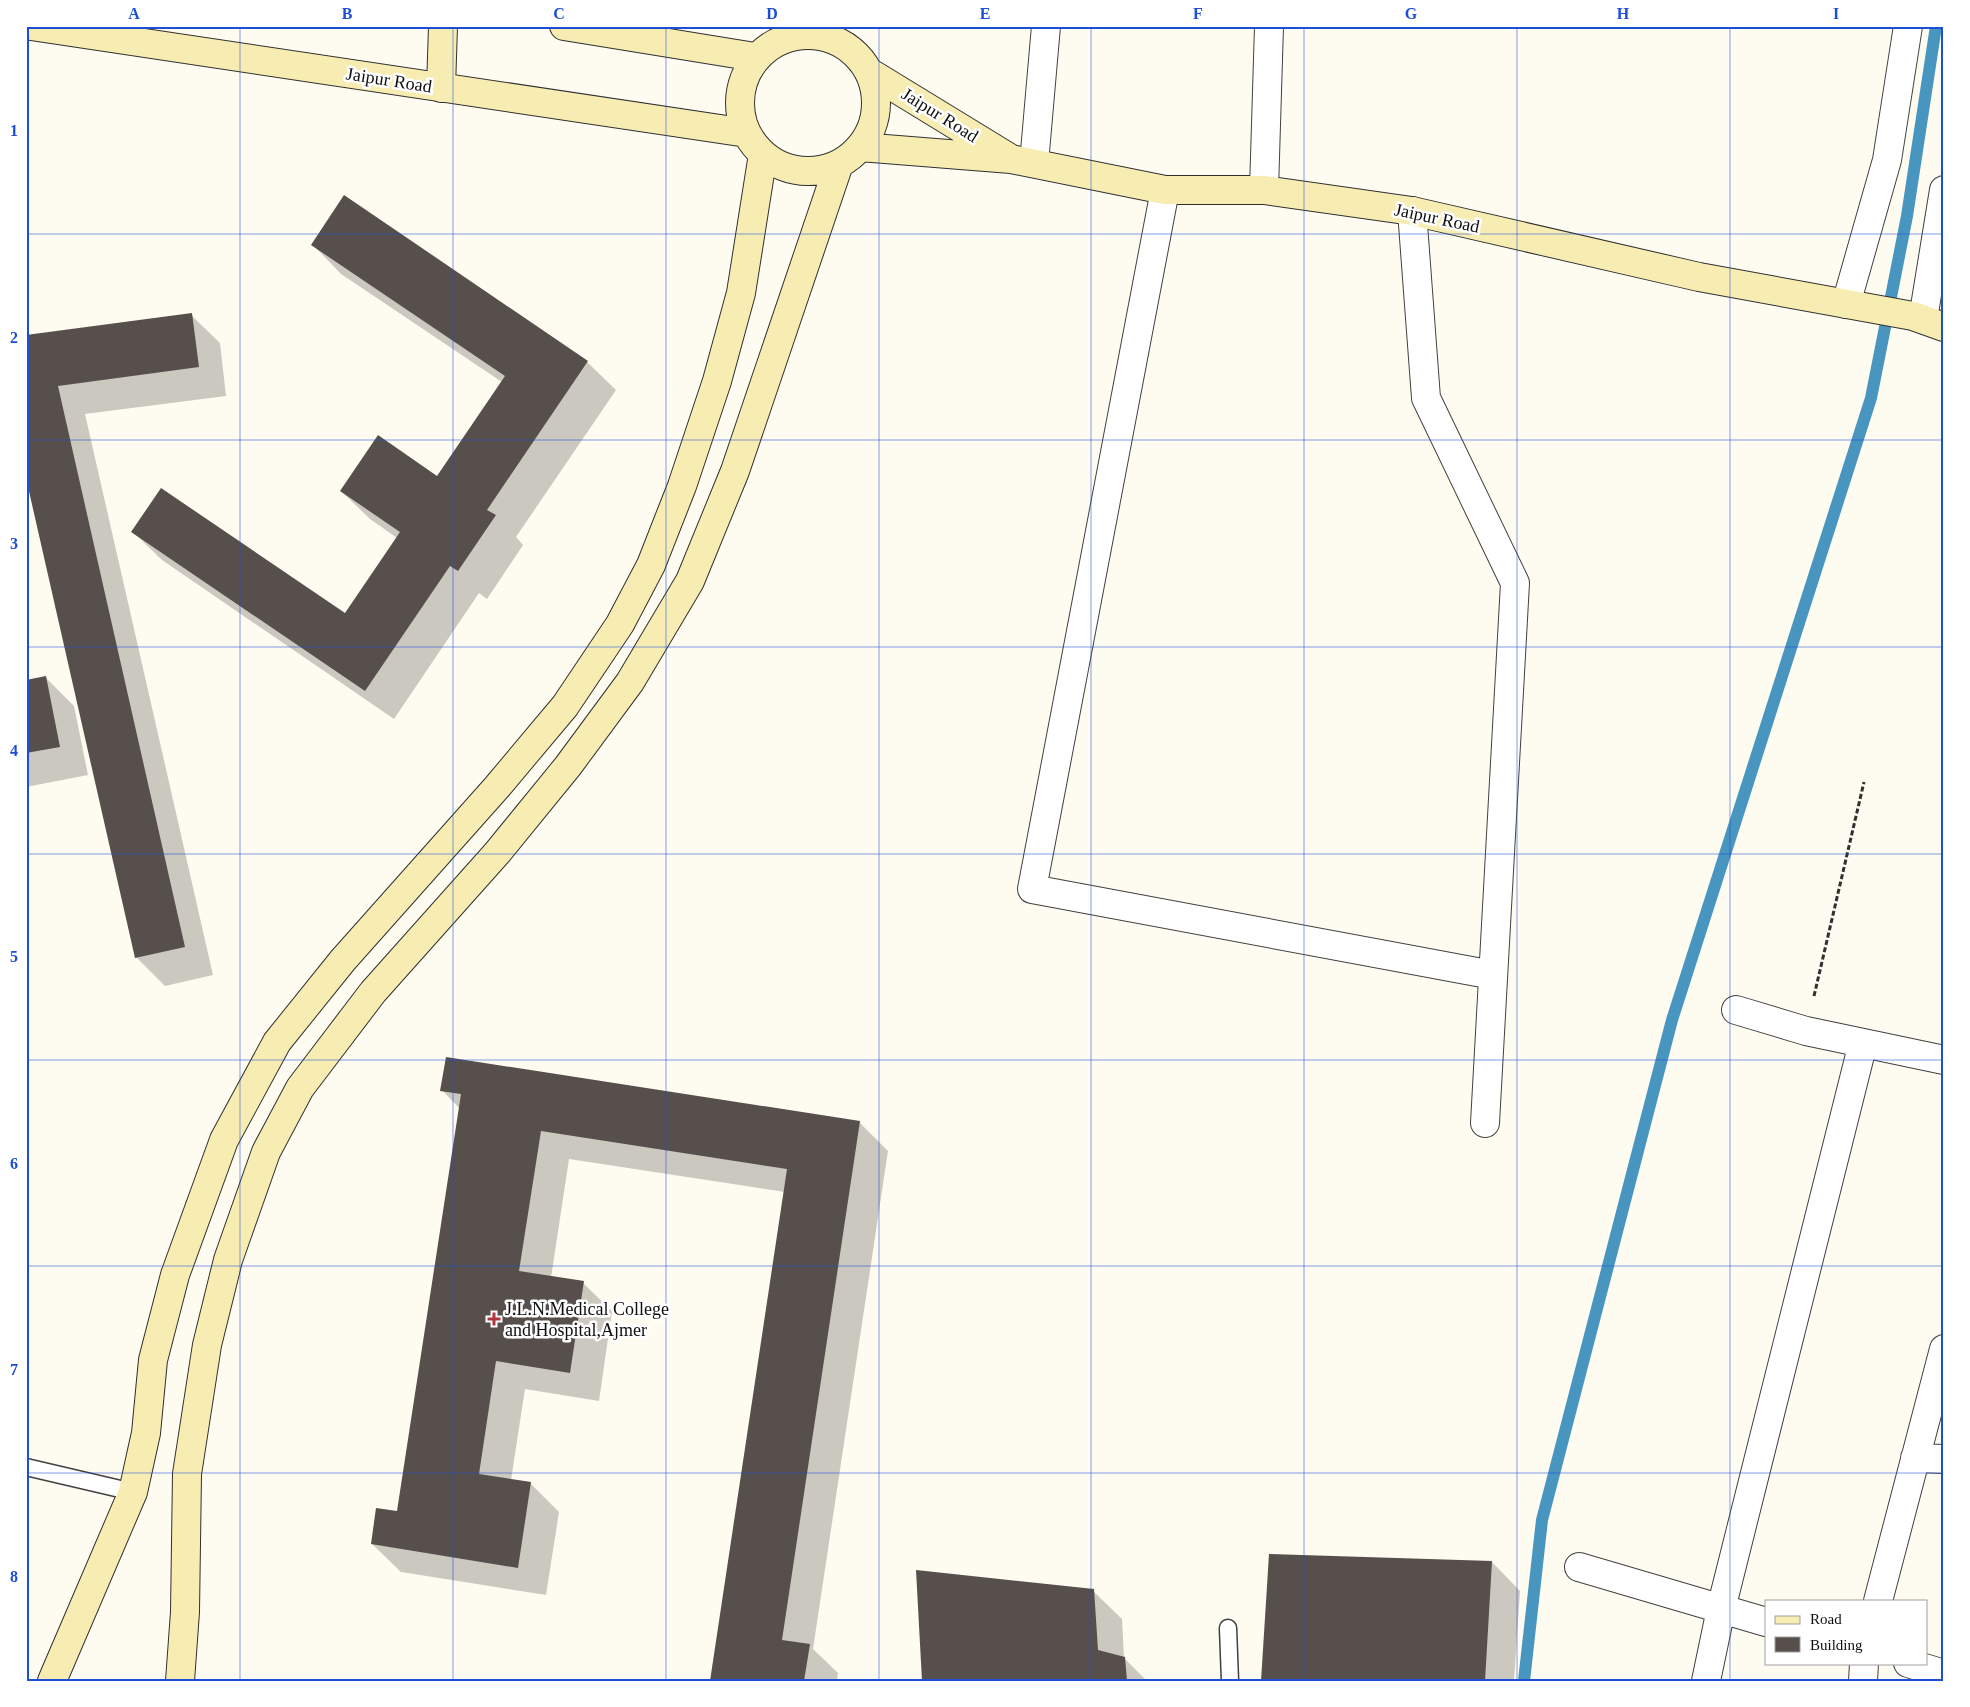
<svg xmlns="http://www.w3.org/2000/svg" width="1970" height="1707" viewBox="0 0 1970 1707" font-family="Georgia,serif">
<rect width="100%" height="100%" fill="#fefbf1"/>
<path fill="#0003" d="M313 245 587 362 616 390 516 537 523 545 487 599 479 593 394 719 162 560 133 532 346 615 397 538 370 519 341 491 438 478 502 382 341 274Z
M191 315 220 343 226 396 85 414 213 975 165 986 136 957 26 336Z
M46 678 74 706 88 775 26 787V681Z
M442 1090 859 1122 888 1151 813 1649 838 1673 837 1681H711L785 1192 569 1159 551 1278 583 1283 612 1311 599 1401 525 1389 511 1480 530 1483 559 1512 546 1595 401 1572 372 1544 398 1513 460 1109Z
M1492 1562 1520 1591 1514 1681H1262Z
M1093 1591 1122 1619 1124 1658 1147 1681H923Z"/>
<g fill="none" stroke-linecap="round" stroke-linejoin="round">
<path stroke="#4895c0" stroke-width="12" d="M1524 1681 1542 1520 1672 1020 1871 398 1907 216 1936 26"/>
</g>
<path fill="#564f4c" d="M344 195 588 361 487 510 496 515 458 571 450 566 365 691 131 532 161 488 345 613 400 532 340 491 378 435 437 476 505 376 311 245Z
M192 313 199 367 58 386 185 947 135 958 26 478V335Z
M46 676 60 747 26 753V680Z
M446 1057 860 1121 782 1640 810 1644 804 1681H710L787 1169 541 1131 519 1271 584 1281 570 1373 496 1361 479 1474 531 1482 518 1568 371 1544 376 1508 397 1511 461 1094 440 1091Z
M1269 1554 1492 1561 1485 1681H1261Z
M916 1570 1094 1589 1098 1650 1125 1657 1127 1681H922Z"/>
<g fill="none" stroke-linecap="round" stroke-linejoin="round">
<defs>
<path id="lane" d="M26 1467 133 1492
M1228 1628 1230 1681"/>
<path id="street" d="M1034 163 1046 26
M1165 190 1032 889 1493 975
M1264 190 1269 26
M1412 211 1426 398 1515 583 1485 1123
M1846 304 1887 160 1908 26
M1923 319 1944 190
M1736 1010 1806 1031 1944 1060
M1915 1458 1944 1459
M1579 1567 1766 1622
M1878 1601 1944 1349
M1908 1663 1944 1674
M1706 1681 1721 1609 1863 1043
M1863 1681 1864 1663"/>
<path id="secondary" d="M31 26 747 133
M564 26 755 57
M740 103a68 68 0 1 1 136 0a68 68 0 1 1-136 0Z
M869 72 1008 157
M441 88 443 26
M860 147 1011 159 1165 190H1264L1412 211 1699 277 1913 316 1944 327
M52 1681 133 1492 146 1433 153 1360 175 1275 224 1140 277 1042 343 960 497 787 565 706 620 624 651 565 682 486 717 381 741 293 763 154
M180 1681 185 1612 187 1474 207 1345 228 1260 266 1152 300 1088 373 992 497 853 568 766 630 682 690 581 735 471 839 164"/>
</defs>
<use href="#lane" stroke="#414141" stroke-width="19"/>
<use href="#street" stroke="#414141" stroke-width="30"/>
<use href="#secondary" stroke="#303030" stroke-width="30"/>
<path stroke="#303030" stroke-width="3" stroke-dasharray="5 2.5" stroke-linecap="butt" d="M1814 996 1864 782"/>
<use href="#lane" stroke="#fff" stroke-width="16"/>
<use href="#street" stroke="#fff" stroke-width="28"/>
<use href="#secondary" stroke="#f7edb2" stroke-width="28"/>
</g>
<path fill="none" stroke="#1d4ed8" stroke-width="1" stroke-opacity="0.55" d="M240 26V1681M453 26V1681M666 26V1681M879 26V1681M1091 26V1681M1304 26V1681M1517 26V1681M1730 26V1681M26 234H1944M26 440H1944M26 647H1944M26 854H1944M26 1060H1944M26 1266H1944M26 1473H1944"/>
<path fill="#b1333e" stroke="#fff" stroke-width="2" d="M491.5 1311.5h5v5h5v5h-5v5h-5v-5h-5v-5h5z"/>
<g text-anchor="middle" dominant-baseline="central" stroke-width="5" stroke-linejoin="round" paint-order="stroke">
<g font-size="18" fill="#0e0e0e" stroke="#fff">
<text transform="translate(389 80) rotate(9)">Jaipur Road</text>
<text transform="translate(940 115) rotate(32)">Jaipur Road</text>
<text transform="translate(1437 218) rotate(12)">Jaipur Road</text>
</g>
<g font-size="18" fill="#0e0e0e" stroke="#fff" text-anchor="start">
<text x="505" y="1309">J.L.N.Medical College<tspan x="505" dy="21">and Hospital,Ajmer</tspan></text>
</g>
</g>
<rect width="1970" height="1707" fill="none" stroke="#ffffff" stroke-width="55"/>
<rect x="1765" y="1600" width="162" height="65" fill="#ffffff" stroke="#9f9f9f"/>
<rect x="1775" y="1616" width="25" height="8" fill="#f7edb2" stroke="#9f9f9f"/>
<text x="1810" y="1624" font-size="15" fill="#0e0e0e">Road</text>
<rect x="1775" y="1637" width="25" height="15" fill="#564f4c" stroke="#9f9f9f"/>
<text x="1810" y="1650" font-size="15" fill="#0e0e0e">Building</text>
<rect x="28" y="28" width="1914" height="1652" fill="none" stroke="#1d4ed8" stroke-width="2"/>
<g font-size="16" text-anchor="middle" font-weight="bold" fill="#1d4ed8">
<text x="134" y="19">A</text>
<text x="347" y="19">B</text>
<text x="559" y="19">C</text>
<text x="772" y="19">D</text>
<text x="985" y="19">E</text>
<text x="1198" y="19">F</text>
<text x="1411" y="19">G</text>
<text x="1623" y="19">H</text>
<text x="1836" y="19">I</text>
<text x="14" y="136">1</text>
<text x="14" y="343">2</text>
<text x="14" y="549">3</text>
<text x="14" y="756">4</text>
<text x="14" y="962">5</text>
<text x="14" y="1169">6</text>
<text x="14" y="1375">7</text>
<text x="14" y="1582">8</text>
</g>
</svg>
